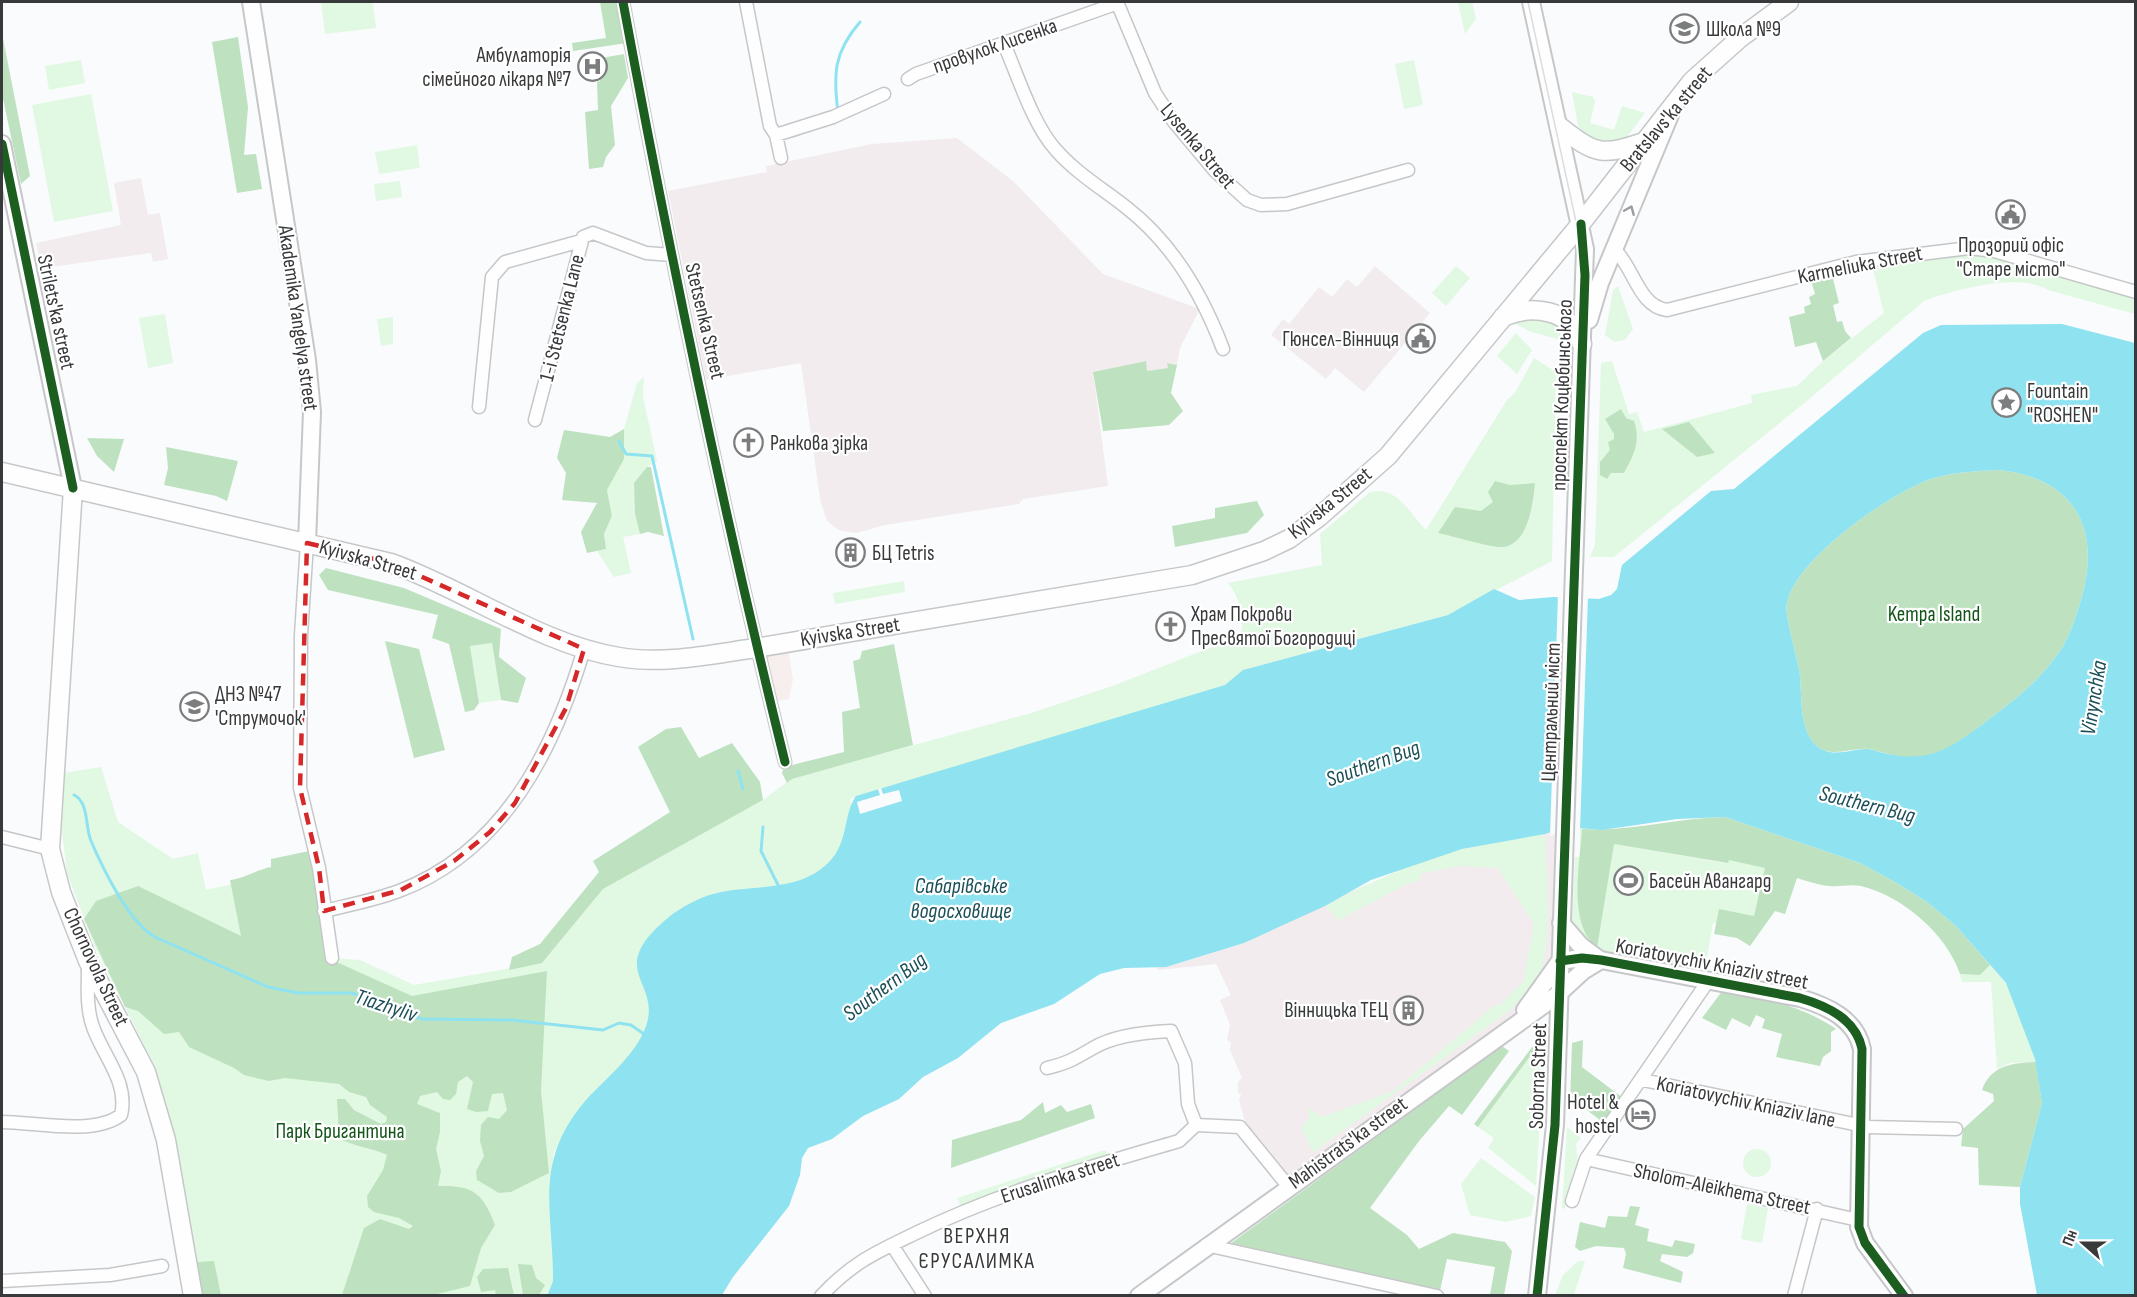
<svg xmlns="http://www.w3.org/2000/svg" width="2137" height="1297" viewBox="0 0 2137 1297" font-family="'Sofia Sans Condensed',sans-serif">
<rect width="100%" height="100%" fill="#f9fbfd"/>
<path fill="#f3ecee" d="M957 138 1013 181 1103 274 1200 309 1180 348 1177 365 1168 363V368L1147 371 1145 361 1093 372 1108 486 1023 499 1019 504 885 525 856 533 838 530 827 521 820 499 801 363 706 380 668 191 767 172 766 166 872 144Z
M141 178 148 215 160 213 168 259 153 262 151 253 51 267 40 263 36 243 121 225 114 183Z
M1375 266 1430 313 1364 392 1335 368 1326 379 1271 335 1283 319 1289 324 1319 287 1332 297 1347 279 1357 287Z
M1565 827 1558 974 1537 1001 1288 1186 1246 1126 1239 1100 1241 1094 1238 1093V1082L1242 1078 1230 1050 1231 1042 1227 1040 1230 1025 1220 1000 1231 995 1216 964 1159 970 1155 967 1180 963 1244 943 1361 887Z"/>
<path fill="#f7efed" d="M788 650 793 679 789 699 770 702 760 656Z"/>
<path fill="#e1f9e2" d="M321 2H373L376 28 325 34Z
M1458 2H1472L1476 19 1465 34Z
M81 60 85 83 49 90 45 66Z
M1414 60 1423 105 1404 109 1395 64Z
M1572 92 1593 97 1595 102 1590 123 1614 130 1622 106 1645 113 1627 137 1606 143 1590 138 1578 126Z
M91 94 113 211 54 222 32 105Z
M417 145 420 168 379 174 375 152Z
M400 181 402 197 376 201 374 184Z
M1970 252 1991 255 2135 298V314L2048 290C2020 272 1953 290 1924 301L1808 400 1614 557H1590L1595 545 1601 363 1612 361 1629 414 1637 412 1644 432 1752 403 1751 395 1797 386 1823 361 1884 313 1871 262Z
M1456 266 1470 278 1446 306 1432 293Z
M1618 286 1633 329 1625 340 1614 342 1605 335 1613 290Z
M165 314 173 363 148 368 139 318Z
M1520 316 1561 323 1560 340 1532 332 1513 323Z
M393 317V344L381 346 377 319Z
M1516 333 1532 350 1517 374 1497 356Z
M1534 358 1556 372 1552 561 1448 615 1243 670 1226 685 850 799 856 820 869 826 663 1032 554 1152 550 1181 553 1281 547 1295H203L175 1137 156 1069 94 945 67 873 61 823 63 773 101 767 118 822 173 859 198 853 206 890 247 881 332 958 360 960 414 985 542 963 603 889 763 800 791 779 1031 713 1115 685 1240 636C1246 619 1239 597 1228 583L1322 565 1320 534 1370 492C1397 485 1409 513 1426 530L1507 400 1515 393Z
M644 377 643 397 657 461 647 467 635 514 640 534 623 537 631 573 614 577 597 551 606 549 604 534 612 516 607 490 624 459V429L637 383Z
M904 581 905 592 835 604 833 593Z
M492 643 501 700 479 703 470 646Z
M1580 828 1602 830 1614 844 1725 863 1731 846 1774 854 1756 921 1740 928 1713 923 1704 976 1600 957 1572 923 1575 857H1580Z
M1545 834C1546 871 1553 940 1540 972 1533 988 1521 999 1509 1011L1313 1152 1301 1128 1310 1117 1307 1107 1322 1117 1393 1091 1495 1005 1499 1006 1523 982 1534 924 1498 868 1459 866 1420 874 1421 880 1407 884 1339 920 1325 906C1370 882 1414 862 1463 849 1490 842 1518 839 1545 834Z
M1990 965 2011 990 2036 1062 2010 1063 1997 1069 1991 982H1962L1960 974 1980 975Z
M1539 1044 1544 1045 1536 1186 1488 1148 1494 1138 1478 1127Z
M1567 1127 1581 1138 1576 1144 1578 1163 1573 1172 1565 1209 1562 1208Z
M1743 1163a14 14 0 1 1 28 0a14 14 0 1 1-28 0Z
M1105 1150 1112 1158 961 1208 957 1198Z
M1481 1158 1535 1197 1531 1216 1506 1222 1470 1215 1461 1184Z
M1747 1204 1768 1208 1762 1243 1741 1239Z
M1578 1261H1585L1574 1295H1555L1563 1275Z"/>
<path fill="#bee2c0" d="M600 2H619L627 43 573 51 572 43 606 38Z
M2 33 30 176 21 184 2 94Z
M238 37 248 107 244 155 256 154 262 189 237 193 212 42Z
M624 54 628 78 611 106 615 145 606 157 603 167 589 169 585 112 598 110 597 82 600 81 596 59Z
M1831 271 1839 303 1833 305 1837 322 1842 321 1845 331 1851 338 1823 361 1816 342 1795 347 1789 317 1805 313 1804 307 1811 304 1809 297 1815 294 1810 277Z
M1146 361 1147 371 1168 368 1167 363 1177 365 1171 393 1183 411 1169 425 1103 431 1093 372Z
M1621 409 1626 418 1634 421C1641 442 1634 454 1624 473H1611L1607 479 1600 475V462L1610 450 1608 442 1614 439V434L1605 419Z
M1689 422 1715 453 1697 457 1662 429Z
M624 429V459L607 490 612 516 604 534 606 549 587 553 581 532 597 503 562 500 566 473 557 458 564 430 610 437Z
M87 438 124 439 114 472 97 456Z
M166 447 238 461 227 501 216 496 164 485 168 468Z
M647 467H651L664 536 648 532 640 534 635 514 634 483Z
M1999 470C2075 478 2102 529 2081 600 2076 616 2071 633 2062 648 2042 678 2020 696 1992 717 1968 735 1946 756 1914 758 1900 759 1887 753 1873 750 1857 745 1834 759 1818 747 1799 732 1802 698 1800 676 1798 656 1784 618 1787 603 1795 559 1892 491 1934 478 1955 472 1977 471 1999 470Z
M1495 481 1510 485 1535 483C1533 502 1529 544 1503 547 1491 548 1453 536 1438 533L1455 507 1481 511 1493 502 1488 492Z
M1257 501 1264 515 1247 533 1175 547 1172 526 1215 518V508Z
M326 568 404 588 501 629 499 657 526 678 518 703 501 700 492 643 470 646 479 703 474 710 465 712 449 644 432 638 438 615 328 590 319 575Z
M385 641 419 649 445 750 414 758Z
M894 644 913 745 792 779 787 783 782 773 784 767 844 752 842 712 860 708 853 661 860 659 862 651Z
M681 727 699 758 732 743 760 782 763 800 603 889 542 963 509 970 512 957 540 944 599 872 593 861 670 812 638 747 666 729Z
M1725 817 1860 863 1895 882 1927 902 1956 926 1990 965 1980 975 1960 974C1946 933 1902 896 1861 886 1850 884 1839 887 1829 886 1818 885 1807 881 1797 878L1785 914 1775 911 1750 946 1737 938 1714 934 1719 909 1754 916 1765 868 1729 860 1728 863 1614 844 1597 948C1567 923 1580 864 1582 829 1630 832 1677 818 1725 817Z
M309 851 332 960 412 996 547 971 541 1091 549 1173 511 1192 499 1193 477 1180 476 1171 484 1156 480 1141 481 1125 488 1117 499 1119 507 1110 503 1093 492 1094 488 1111 476 1112 467 1109 473 1082 467 1076 458 1082 456 1094 450 1100 443 1099 437 1092 420 1096 417 1104 440 1113V1132L436 1149 441 1171 438 1186C472 1185 483 1192 495 1225L481 1248 470 1286 433 1295H342L364 1228 380 1219 409 1229 413 1226 399 1218 374 1212 368 1207 367 1196 383 1170 387 1155C370 1147 354 1147 339 1138L337 1099H345L354 1110 381 1124 386 1122 387 1117 370 1105 366 1097 349 1092 339 1084 285 1078 269 1081 244 1075 234 1068 189 1047 179 1032 164 1034 138 1011 125 1007 84 919 96 901 138 886 241 936 230 880C245 878 256 870 271 867V859Z
M1723 990C1763 998 1801 1005 1836 1029L1831 1032V1051L1823 1057 1820 1066 1776 1057 1782 1034 1762 1028 1765 1019 1756 1015 1750 1027 1732 1018 1726 1030 1702 1018Z
M1583 1040 1582 1067 1623 1098 1604 1123 1580 1105 1570 1103 1572 1043Z
M1536 1042 1539 1044 1478 1127 1474 1124Z
M1502 1046 1509 1051 1462 1115 1449 1106 1419 1141 1370 1208 1407 1235 1419 1249 1453 1233 1505 1242 1512 1251 1504 1295H1490L1495 1267 1447 1259 1439 1295 1223 1249Z
M2036 1062 2042 1103 2020 1187 1979 1185 1978 1148 1961 1146 1963 1129 1994 1101 1993 1094 1982 1090C1991 1065 2013 1063 2036 1062Z
M1043 1102 1045 1113 1061 1105 1067 1112 1091 1104 1095 1118 951 1168 952 1140 1021 1120Z
M1630 1206 1640 1207 1635 1225 1649 1229 1647 1241 1672 1247 1675 1240 1695 1244 1693 1253 1687 1257 1662 1254 1660 1261 1683 1272 1681 1283 1623 1268 1626 1254 1624 1248 1596 1246 1580 1251 1575 1247 1580 1222 1605 1228 1608 1216 1627 1217Z
M214 1261 221 1295H203L197 1262Z
M518 1264 532 1265 536 1278 545 1285 539 1295H523Z
M508 1268 514 1295H496L495 1290 481 1292 477 1277 483 1269Z"/>
<path fill="#8fe2f0" fill-rule="evenodd" d="M2062 324 2135 343V1295H2037L2020 1204V1187L2042 1103 2035 1059 2006 983 1956 926 1927 902 1895 882 1860 863 1725 817 1677 819 1602 830 1565 827 1545 834 1462 849 1371 880 1325 906 1244 943 1166 967 1124 968 1100 974 1054 1004 1001 1023 958 1058 923 1077 899 1099 863 1116 832 1139 808 1148 802 1158 800 1175 789 1206 733 1277 722 1295 547 1296 553 1281C553 1207 533 1162 586 1100 606 1078 636 1055 646 1026 662 981 603 971 669 917 680 908 698 898 713 894 751 884 799 893 829 862 849 842 843 814 856 796L1225 685 1243 670 1448 615 1494 589 1519 600 1553 597 1599 599 1611 595 1617 589 1622 565 1711 491 1734 489 1923 333 1941 325ZM1999 470C2075 478 2102 529 2081 600 2076 616 2071 633 2062 648 2042 678 2020 696 1992 717 1950 749 1928 767 1873 750 1859 745 1835 760 1818 747 1799 732 1802 698 1800 676 1798 656 1784 618 1787 603 1795 559 1892 491 1934 478 1955 472 1977 471 1999 470Z"/>
<path fill="#f9fbfd" d="M1558 594 1588 596 1580 831 1565 830 1550 836Z
M881 788 883 794 899 790 902 801 860 814 857 802 880 795 878 789Z"/>
<g fill="none" stroke-linecap="round" stroke-linejoin="round">
<path stroke="#8fe2f0" stroke-width="3" d="M838 112C833 74 834 52 860 22
M793 136 837 120
M619 441 626 454 652 456 693 639
M738 771 743 789
M74 795C89 802 85 827 91 841 103 869 130 925 157 938L268 987 298 993H352L422 1019 512 1020 603 1030 619 1023 631 1025 644 1034
M763 827 761 851 779 887"/>
<defs>
<path id="street" d="M623 2C670 256 723 511 785 762
M746 2 770 126 776 135 781 158
M1117 2 1155 93 1174 122 1215 171 1247 200 1261 205 1287 204 1408 170
M1004 44C1018 76 1033 125 1056 150 1076 173 1103 189 1127 208 1172 243 1203 296 1223 349
M908 79 916 74 1118 3
M776 135 833 117 884 94
M1614 249C1634 267 1638 306 1667 310L1856 262 1969 248 1994 251 2136 292
M479 407 492 277 505 262 581 241
M535 420 583 237 593 233 646 253 672 255
M307 543 301 635 300 788 319 868 332 958
M2 837 50 849
M324 911C349 905 375 900 399 891 504 851 554 750 584 649
M1047 1068C1068 1063 1076 1058 1093 1048 1115 1035 1146 1032 1171 1031L1185 1063 1188 1104 1196 1125
M1643 1080 1868 1127 1956 1129
M2 1122C35 1122 94 1136 121 1115 129 1082 103 1056 93 1027 86 1008 88 986 88 966
M1586 1159 1858 1220
M1572 1201 1586 1159 1704 987 1706 980
M892 1245 925 1296
M1206 1245 1437 1296
M2 1281 110 1275 162 1266
M821 1296C853 1262 875 1253 916 1233 1000 1192 1090 1167 1179 1141L1196 1125 1240 1127 1288 1186
M1794 1296 1817 1209"/>
<path id="secondary" d="M251 2 307 360 312 412 307 543
M1531 2 1585 249 1555 1125 1537 1296
M2 144 73 488
M1589 320 1600 283 1670 115
M1561 923 1581 946 1600 960
M1560 961 1582 958 1601 960 1800 998C1827 1006 1856 1019 1862 1049L1859 1227 1865 1243 1904 1296
M1525 1010 1560 961
M1139 1296 1556 996 1583 971 1601 960"/>
<path id="primary" d="M1559 126C1597 156 1602 156 1647 141
M1503 317C1532 304 1572 309 1582 344
M2 472 391 563C466 590 542 645 619 657 664 665 712 654 756 648L1192 575 1264 551 1289 539 1319 517 1388 456 1579 226 1692 81 1740 38 1789 2
M73 488 50 849 61 892 88 961 146 1072 166 1140 193 1296"/>
</defs>
<use href="#street" stroke="#c6c7c9" stroke-width="15"/>
<use href="#secondary" stroke="#c6c7c9" stroke-width="20"/>
<use href="#primary" stroke="#c6c7c9" stroke-width="21"/>
<use href="#street" stroke="#fefeff" stroke-width="12"/>
<use href="#secondary" stroke="#fefeff" stroke-width="16"/>
<use href="#primary" stroke="#fefeff" stroke-width="18"/>
<path stroke="#ddddde" stroke-width="1.5" d="M1528 2 1582 249 1552 1125 1534 1296"/>
<defs>
<path id="cycleway" d="M623 2C670 256 723 511 785 762
M2 144 73 488
M1560 961 1582 958 1601 960 1800 998C1827 1006 1856 1019 1862 1049L1859 1227 1865 1243 1904 1296
M1537 1296 1555 1125 1585 275 1581 224"/>
</defs>
<use href="#cycleway" stroke="#fff" stroke-width="13"/>
<use href="#cycleway" stroke="#1b5e20" stroke-width="9"/>
</g>
<defs><path id="oneway-chevron" d="M-2-3.5L2.5 0L-2 3.5" fill="none" stroke-width="1.6" stroke-linecap="round" stroke-linejoin="round" transform="scale(1.5)"/></defs>
<use stroke="#9b9c9d" href="#oneway-chevron" transform="translate(1630 210) rotate(-67)"/>
<path fill="none" stroke="#d62828" stroke-width="4.5" stroke-dasharray="12 8" stroke-linejoin="round" d="M307 543 391 563 584 649 566 708 515 803 490 832 454 861 401 890 324 911 319 868 300 788Z"/>
<defs>
<symbol id="school-ring" viewBox="-11 -11 22 22"><circle r="9.5" fill="#fff" stroke="#7c7d7f" stroke-width="1.5"/><path d="M0-5L7-2L0 1L-7-2ZM-4 1L0 2.5L4 1V4Q0 6-4 4Z" fill="#7c7d7f"/></symbol>
<symbol id="hospital-ring" viewBox="-11 -11 22 22"><circle r="9.5" fill="#fff" stroke="#7c7d7f" stroke-width="1.5"/><path d="M-5-5h3v3.5h4V-5h3V5h-3V1.5h-4V5h-3Z" fill="#7c7d7f"/></symbol>
<symbol id="civic-ring" viewBox="-11 -11 22 22"><circle r="9.5" fill="#fff" stroke="#7c7d7f" stroke-width="1.5"/><path d="M-.6-6.5H3V-4.5H.6V-3L4-1V1h2V6H-6V1h2V-1L-.6-3ZM-1.2 2.5V6h2.4V2.5Z" fill="#7c7d7f"/></symbol>
<symbol id="sight-ring" viewBox="-11 -11 22 22"><circle r="9.5" fill="#fff" stroke="#7c7d7f" stroke-width="1.5"/><path d="M0-6L1.8-2.2L6-1.7L2.9 1.2L3.7 5.4L0 3.3L-3.7 5.4L-2.9 1.2L-6-1.7L-1.8-2.2Z" fill="#7c7d7f"/></symbol>
<symbol id="church-ring" viewBox="-11 -11 22 22"><circle r="9.5" fill="#fff" stroke="#7c7d7f" stroke-width="1.5"/><path d="M-1.2-6h2.4v3.5h3.3v2.4h-3.3V6h-2.4V-.1h-3.3v-2.4h3.3Z" fill="#7c7d7f"/></symbol>
<symbol id="building-ring" viewBox="-11 -11 22 22"><circle r="9.5" fill="#fff" stroke="#7c7d7f" stroke-width="1.5"/><path d="M-4-6H4V6H1V3H-1V6H-4ZM-2.5-4.3h1.7v1.8h-1.7ZM.8-4.3h1.7v1.8H.8ZM-2.5-1h1.7V.8h-1.7ZM.8-1h1.7V.8H.8Z" fill="#7c7d7f"/></symbol>
<symbol id="stadium-ring" viewBox="-11 -11 22 22"><circle r="9.5" fill="#fff" stroke="#7c7d7f" stroke-width="1.5"/><path d="M0-5a6.5 5 0 1 0 0 10a6.5 5 0 1 0 0-10ZM-3.5-1.8h7v3.6h-7Z" fill="#7c7d7f"/></symbol>
<symbol id="hotel-ring" viewBox="-11 -11 22 22"><circle r="9.5" fill="#fff" stroke="#7c7d7f" stroke-width="1.5"/><path d="M-6-4.5h1.5V1H6V5H4.5V3h-9V5H-6ZM-4 0a1.8 1.8 0 1 1 3.6 0ZM.5 0V-2.5h3Q6-2.5 6 0Z" fill="#7c7d7f"/></symbol>
</defs>
<g fill-rule="evenodd">
<use href="#school-ring" x="1668" y="12" width="33" height="33"/>
<use href="#hospital-ring" x="576" y="50" width="33" height="33"/>
<use href="#civic-ring" x="1994" y="198" width="33" height="33"/>
<use href="#civic-ring" x="1404" y="322" width="33" height="33"/>
<use href="#sight-ring" x="1990" y="386" width="33" height="33"/>
<use href="#church-ring" x="732" y="426" width="33" height="33"/>
<use href="#building-ring" x="834" y="536" width="33" height="33"/>
<use href="#church-ring" x="1154" y="610" width="33" height="33"/>
<use href="#school-ring" x="178" y="690" width="33" height="33"/>
<use href="#stadium-ring" x="1612" y="864" width="33" height="33"/>
<use href="#building-ring" x="1392" y="994" width="33" height="33"/>
<use href="#hotel-ring" x="1624" y="1098" width="33" height="33"/>
</g>
<g text-anchor="middle" dominant-baseline="central" stroke-width="4.5" stroke-linejoin="round" paint-order="stroke">
<g font-size="21" fill="#38393b" stroke="#fff" text-anchor="start">
<text x="1706" y="29">Школа №9</text>
<text x="571" y="55" text-anchor="end">Амбулаторія<tspan x="571" dy="24">сімейного лікаря №7</tspan></text>
<text x="2011" y="245" text-anchor="middle">Прозорий офіс<tspan x="2011" dy="24">"Старе місто"</tspan></text>
<text x="1399" y="339" text-anchor="end">Гюнсел-Вінниця</text>
<text x="2027" y="391">Fountain<tspan x="2027" dy="24">"ROSHEN"</tspan></text>
<text x="770" y="443">Ранкова зірка</text>
<text x="872" y="553">БЦ Tetris</text>
<text x="1191" y="614">Храм Покрови<tspan x="1191" dy="24">Пресвятої Богородиці</tspan></text>
<text x="215" y="694">ДНЗ №47<tspan x="215" dy="24">'Струмочок'</tspan></text>
<text x="1649" y="881">Басейн Авангард</text>
<text x="1388" y="1010" text-anchor="end">Вінницька ТЕЦ</text>
<text x="1619" y="1102" text-anchor="end">Hotel &amp;<tspan x="1619" dy="24">hostel</tspan></text>
</g>
<g font-size="21" fill="#38393b" stroke="#fff">
<text transform="translate(995 46) rotate(-19)">провулок Лисенка</text>
<text transform="translate(1666 119) rotate(-50)">Bratslavs'ka street</text>
<text transform="translate(1198 146) rotate(50)">Lysenka Street</text>
<text transform="translate(1860 265) rotate(-11)">Karmeliuka Street</text>
<text transform="translate(56 312) rotate(78)">Strilets'ka street</text>
<text transform="translate(298 318) rotate(82)">Akademika Yangelya street</text>
<text transform="translate(562 318) rotate(-76)">1-i Stetsenka Lane</text>
<text transform="translate(705 321) rotate(77)">Stetsenka Street</text>
<text transform="translate(1562 395) rotate(-88)">проспект Коцюбинського</text>
<text transform="translate(1330 503) rotate(-39)">Kyivska Street</text>
<text transform="translate(368 560) rotate(16)">Kyivska Street</text>
<text transform="translate(850 632) rotate(-9)">Kyivska Street</text>
<text transform="translate(1551 712) rotate(-88)">Центральний міст</text>
<text transform="translate(1712 964) rotate(11)">Koriatovychiv Kniaziv street</text>
<text transform="translate(96 967) rotate(65)">Chornovola Street</text>
<text transform="translate(1538 1076) rotate(-88)">Soborna Street</text>
<text transform="translate(1746 1102) rotate(12)">Koriatovychiv Kniaziv lane</text>
<text transform="translate(1348 1143) rotate(-36)">Mahistrats'ka street</text>
<text transform="translate(1060 1178) rotate(-18)">Erusalimka street</text>
<text transform="translate(1722 1189) rotate(12)">Sholom-Aleikhema Street</text>
</g>
<g font-size="21" fill="#135419" stroke="#fff">
<text x="1934" y="614">Kempa Island</text>
<text x="340" y="1131">Парк Бригантина</text>
</g>
<g font-size="22" font-style="italic" fill="#1b4f57" stroke="#fff">
<text transform="translate(2094 698) rotate(-81)">Vinynchka</text>
<text transform="translate(1373 764) rotate(-20)">Southern Bug</text>
<text transform="translate(1867 805) rotate(14)">Southern Bug</text>
<text x="961" y="886">Сабарівське<tspan x="961" dy="25">водосховище</tspan></text>
<text transform="translate(885 987) rotate(-37)">Southern Bug</text>
<text transform="translate(386 1006) rotate(18)">Tiazhyliv</text>
</g>
<g font-size="22" letter-spacing="1.5" fill="#38393b" stroke="#fff">
<text x="977" y="1236">ВЕРХНЯ<tspan x="977" dy="25">ЄРУСАЛИМКА</tspan></text>
</g>
</g>
<rect width="2137" height="1297" fill="none" stroke="#38393b" stroke-width="6"/>
<g transform="translate(2083 1243) rotate(291)" stroke="#ffffff" stroke-width="4.5" paint-order="stroke">
<path d="M0-4.5L10 22L0 15L-10 22Z" fill="#38393b"/>
<text y="-9" font-size="16" font-weight="bold" text-anchor="middle" fill="#38393b">Пн</text>
</g>
</svg>
